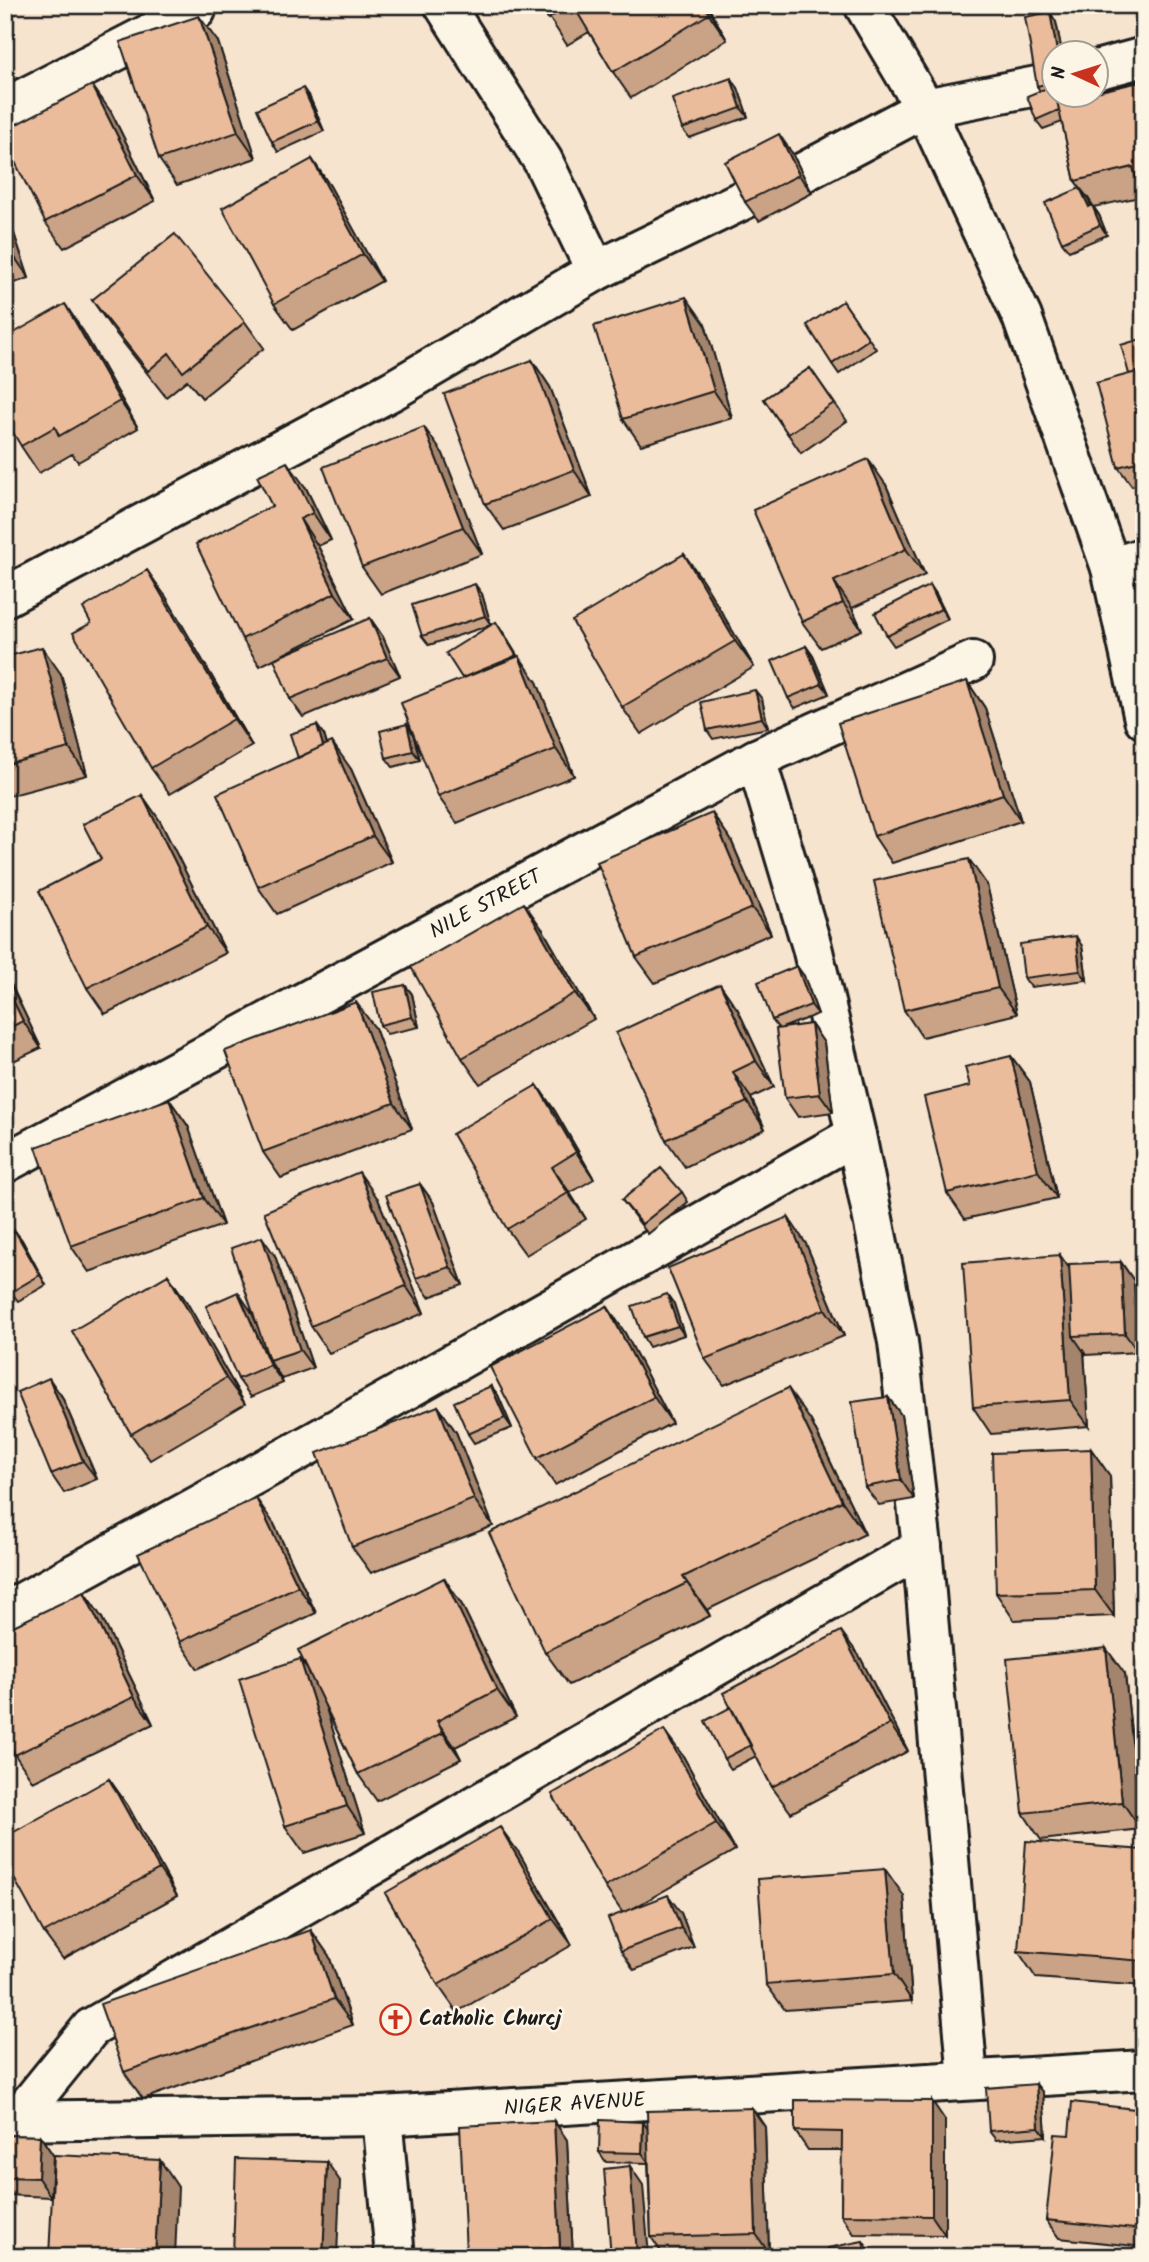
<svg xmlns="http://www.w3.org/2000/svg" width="1149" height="2262" viewBox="0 0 1149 2262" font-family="Kalam,sans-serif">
<rect width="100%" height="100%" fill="#f7e4cf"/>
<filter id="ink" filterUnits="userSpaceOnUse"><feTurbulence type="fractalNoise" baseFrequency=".0143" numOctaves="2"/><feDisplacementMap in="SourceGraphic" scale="14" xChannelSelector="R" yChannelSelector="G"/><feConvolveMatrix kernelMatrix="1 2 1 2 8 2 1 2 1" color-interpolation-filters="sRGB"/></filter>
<g filter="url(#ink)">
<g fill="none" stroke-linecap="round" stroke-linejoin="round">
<defs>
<g id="street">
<path d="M444 5 543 161 596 271"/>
<path d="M864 5 925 108 1022 317 1111 568 1144 719"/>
<path d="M1096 70 1144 57"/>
<path d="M5 108 196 10"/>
<path d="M802 173 925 108 1042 85"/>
<path d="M1111 568 1144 557"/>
<path d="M5 597 393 390 596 271 747 198"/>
<path d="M756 759 812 947 856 1135 898 1342 922 1547 968 2079"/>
<path id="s1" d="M5 1163 756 759 973 661"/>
<path d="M5 1612 314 1442 856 1135"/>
<path d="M382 2116 395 2257"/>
<path id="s2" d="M5 2121 382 2116 1144 2070"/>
<path d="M15 2122 91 2028 922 1547"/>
</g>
</defs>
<use href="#street" stroke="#1c1c1c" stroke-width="44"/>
<use href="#street" stroke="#fcf5e5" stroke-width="38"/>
</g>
<path fill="#caa285" stroke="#1c1c1c" stroke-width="2" d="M541 5H707L727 40 631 98 613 72 589 32 567 45Z
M1050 12 1056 22 1062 52H1054V94H1069L1070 98 1144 81V196L1094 207 1088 198 1091 206 1092 205 1099 215 1107 235 1069 251 1062 242 1080 188 1075 181 1062 122 1043 129 1036 120 1040 91 1037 86Z
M218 42 256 158 177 185 159 159Z
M738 88 748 117 689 138 682 129Z
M310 98 324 131 278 152 272 142Z
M111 112 155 201 64 248 45 222Z
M792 153 812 193 759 221 745 202Z
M312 159 330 186 382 281 293 330 274 304Z
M5 207 29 278 5 286Z
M92 300 245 322 264 348 202 398 187 380 166 397 110 326Z
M843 301 876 349 839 374 832 364Z
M705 324 732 418 641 445 623 419Z
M83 331 138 428 78 462 72 454 39 473 21 446Z
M1144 338V482L1132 486 1118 467 1129 374Z
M532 360 550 387 592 497 504 530 485 504Z
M810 368 847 421 801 453 764 399Z
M443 454 482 554 381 594 362 567Z
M886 485 925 575 852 608 862 630 821 648 802 622Z
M306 488 331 540 318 546 354 619 260 666 242 639Z
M684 554 703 581 754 667 641 734 622 707Z
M930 585 936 594 948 619 894 646 887 636Z
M482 594 491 625 503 632 517 656 537 682 574 776 457 823 438 796 462 678 491 625 429 645 422 636Z
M166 597 252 746 170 794 151 768Z
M370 618 383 637 400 676 303 717 290 699Z
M806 646 813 656 829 694 795 708 788 698Z
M5 657 61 674 87 775 5 797Z
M967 681 985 708 1021 821 892 863 874 836Z
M762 699 768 728 713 739 707 730Z
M407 724 413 734 420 760 393 767 386 758Z
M324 735 327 745 351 769 392 862 277 914 258 887 298 758Z
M142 795 160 821 226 953 105 1014 87 988Z
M712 813 731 840 771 934 655 983 636 957Z
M987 885 1017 1014 922 1037 904 1010Z
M543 930 594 1019 480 1084 462 1058Z
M1082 946 1087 980 1031 987 1024 978Z
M5 972 41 1048 5 1065Z
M804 976 818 1014 782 1028 811 1024 824 1043 833 1112 798 1117 785 1098 779 1029 772 1020Z
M405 985 412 994 419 1027 387 1034 380 1025Z
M738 1010 774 1087 751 1098 765 1129 685 1167 666 1140Z
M375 1028 412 1129 281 1178 263 1152Z
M1011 1056 1030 1082 1057 1198 965 1219 947 1193 970 1086Z
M537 1085 555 1111 594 1179 570 1193 586 1219 526 1255 507 1229Z
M169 1099 188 1126 223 1225 89 1272 71 1246Z
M420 1184 433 1202 463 1285 429 1297 416 1278Z
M682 1192 688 1202 648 1234 622 1200Z
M378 1199 424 1313 329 1353 311 1326Z
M788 1217 806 1244 844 1336 724 1385 705 1359Z
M15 1231 22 1240 46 1285 18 1301 11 1292Z
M275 1256 313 1368 282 1379 278 1373 283 1383 251 1397 238 1379 251 1311 259 1329Z
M1121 1262 1134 1281 1138 1352 1086 1355 1084 1352 1089 1426 991 1434 973 1407 1070 1269Z
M168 1275 186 1301 245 1404 150 1460 131 1434Z
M674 1304 684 1335 649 1347 643 1337Z
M607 1306 625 1333 672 1423 555 1485 537 1458Z
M491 1386 498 1395 512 1428 474 1443 468 1434Z
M62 1397 97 1479 64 1493 51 1474Z
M888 1397 901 1415 914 1499 879 1505 865 1487Z
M438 1406 456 1432 493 1526 371 1573 352 1547Z
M811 1421 865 1534 707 1610 710 1616 569 1685 545 1652Z
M1091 1449 1110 1476 1114 1616 1014 1620 996 1593Z
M5 1484 13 1497 5 1502Z
M274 1524 316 1613 198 1669 180 1642Z
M444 1578 462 1605 516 1717 455 1747 461 1759 377 1801 358 1774 325 1706 365 1833 304 1853 285 1826 308 1671Z
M84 1592 102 1618 153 1724 33 1782 15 1755Z
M860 1657 908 1751 791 1813 772 1787 756 1756 731 1769 724 1759Z
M1125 1674 1141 1829 1041 1840 1023 1813Z
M683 1756 735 1850 632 1909 681 1913 694 1947 634 1970 621 1951 622 1912 605 1887Z
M109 1779 128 1806 177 1896 63 1959 44 1933Z
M1144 1850V1986L1036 1978 1018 1951Z
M519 1853 572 1945 457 2012 438 1985Z
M904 1896 912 2001 785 2010 766 1984Z
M311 1930 329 1956 353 2025 143 2099 124 2072Z
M5 1979 13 1993 5 1997Z
M1036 2084 1043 2093 1046 2136 996 2140 989 2131Z
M752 2108 765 2127 769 2253 664 2256 651 2237 648 2163 606 2162 599 2152 647 2128Z
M1144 2110V2247L1059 2238 1046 2220 1069 2135Z
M945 2120V2235L854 2234 841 2215 842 2150H808L795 2131Z
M554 2121 567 2140 573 2257H468L466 2253Z
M5 2135 40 2136 53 2155 51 2197 5 2195Z"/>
<path fill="#a4846c" stroke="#1c1c1c" stroke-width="2" d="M704 5H707L727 40 709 14Z
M1050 12 1056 22 1062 52H1057Z
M199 16 218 42 256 158 238 132Z
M731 78 738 88 748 117 741 108Z
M92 85 111 112 155 201 137 175Z
M303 88 310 98 324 131 318 121Z
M779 134 792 153 812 193 799 175Z
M312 159 330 186 382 281 363 254Z
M1081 189 1088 198 1095 216 1089 207Z
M1092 205 1099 215 1107 235 1100 225Z
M5 207 29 278 11 252 5 235Z
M686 297 705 324 732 418 714 391Z
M65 304 83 331 138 428 120 401Z
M532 360 550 387 592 497 574 470Z
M424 427 443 454 482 554 463 527Z
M868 459 886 485 925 575 906 549Z
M287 462 306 488 331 540 313 513Z
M300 519 318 546 354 619 335 593Z
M684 554 703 581 754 667 735 641Z
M147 570 166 597 252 746 234 719Z
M834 581 852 608 862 630 843 603Z
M475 584 482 594 491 625 485 616Z
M930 585 936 594 948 619 941 609Z
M370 618 383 637 400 676 387 658Z
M496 622 521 663 519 656 537 682 574 776 556 749 522 663Z
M806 646 813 656 829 694 822 684Z
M42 647 61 674 87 775 69 748Z
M967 681 985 708 1021 821 1003 794Z
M755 690 762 699 768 728 762 718Z
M407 724 413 734 420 760 413 751Z
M317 725 324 735 333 765 326 755Z
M332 742 351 769 392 862 373 836Z
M142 795 160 821 226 953 207 927Z
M712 813 731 840 771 934 752 908Z
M969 859 987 885 1017 1014 998 988Z
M524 903 543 930 594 1019 575 993Z
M1076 936 1082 946 1087 980 1080 971Z
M797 966 804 976 818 1014 811 1005Z
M5 972 41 1048 23 1021 5 984Z
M720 984 738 1010 774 1087 756 1061Z
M405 985 412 994 419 1027 412 1017Z
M356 1002 375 1028 412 1129 394 1103Z
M811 1024 824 1043 833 1112 820 1094Z
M1011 1056 1030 1082 1057 1198 1038 1171Z
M733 1072 751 1098 765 1129 747 1102Z
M537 1085 555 1111 594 1179 576 1152Z
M169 1099 188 1126 223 1225 204 1198Z
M552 1167 570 1193 586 1219 568 1193Z
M359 1172 378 1199 424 1313 406 1286Z
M420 1184 433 1202 463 1285 450 1267Z
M788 1217 806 1244 844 1336 825 1309Z
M15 1231 22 1240 46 1285 40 1275Z
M262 1237 275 1256 313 1368 300 1350Z
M1060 1255 1079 1282 1073 1336 1084 1352 1089 1426 1070 1400Z
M1121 1262 1134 1281 1138 1352 1125 1334Z
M168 1275 186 1301 245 1404 226 1378Z
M238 1292 251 1311 272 1359 269 1360 278 1373 283 1383 270 1365Z
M667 1294 674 1304 684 1335 678 1326Z
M607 1306 625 1333 672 1423 654 1397Z
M49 1378 62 1397 97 1479 83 1461Z
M491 1386 498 1395 512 1428 505 1418Z
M788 1388 811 1421 865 1534 842 1501Z
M888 1397 901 1415 914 1499 901 1480Z
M438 1406 456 1432 493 1526 474 1499Z
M1091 1449 1110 1476 1114 1616 1095 1590Z
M256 1498 274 1524 316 1613 298 1586Z
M683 1577 707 1610 710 1616 687 1583Z
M444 1578 462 1605 516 1717 497 1690Z
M84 1592 102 1618 153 1724 134 1697Z
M841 1631 860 1657 908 1751 890 1724Z
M1106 1648 1125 1674 1141 1829 1122 1802Z
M300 1659 319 1686 365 1833 347 1806Z
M437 1721 455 1747 461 1759 443 1733Z
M664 1730 683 1756 735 1850 716 1823Z
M109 1779 128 1806 177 1896 159 1869Z
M500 1827 519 1853 572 1945 553 1919Z
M885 1869 904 1896 912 2001 894 1974Z
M668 1895 681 1913 694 1947 681 1928Z
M311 1930 329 1956 353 2025 334 1999Z
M1036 2084 1043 2093 1046 2136 1039 2127Z
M932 2101 945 2120V2235L932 2216Z
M752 2108 765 2127 769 2253 756 2234Z
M554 2121 567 2140 573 2257H566L560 2248Z
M643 2122 650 2132 649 2163 642 2153Z
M40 2136 53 2155 51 2197 38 2178Z
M160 2160 178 2187 175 2257H155Z
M327 2162 340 2181 337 2257H323Z
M630 2166 643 2185 649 2257H638L637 2255Z
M863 2241 870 2251 871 2257H866Z"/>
<path fill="#ebbc9b" stroke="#1c1c1c" stroke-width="2" d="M541 5H570L548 19Z
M573 5H704L709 14 613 72Z
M1050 12 1057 52H1054V82L1037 86 1025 17Z
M199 16 238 132 159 159 120 42Z
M731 78 741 108 682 129 672 99Z
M1144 81V188L1139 189 1133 167 1075 181 1057 101 1086 94H1096V92Z
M92 85 137 175 45 222 5 142V130Z
M1054 85V94H1066L1068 99 1057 101 1059 110 1036 120 1027 96Z
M303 88 318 121 272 142 257 109Z
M779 134 799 175 745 202 725 162Z
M312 159 363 254 274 304 222 208Z
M1080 188 1089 207 1092 205 1100 225 1062 242 1045 203Z
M175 234 245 322 183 372 169 353 148 371 92 300Z
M5 235 11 252 5 253Z
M686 297 714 391 623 419 594 326Z
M843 301 869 339 832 364 807 325Z
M65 304 120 401 59 436 55 427 21 446 5 419V338Z
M1144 338V370L1129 374 1121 345Z
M532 360 574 470 485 504 444 394Z
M810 368 834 403 788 434 764 399Z
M1144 370V460L1118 467 1096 383Z
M424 427 463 527 362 567 323 467Z
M868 459 906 549 834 581 843 603 802 622 753 510Z
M287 462 313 513 300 519 335 593 242 639 196 544 272 506 257 476Z
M684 554 735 641 622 707 572 621Z
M147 570 234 719 151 768 73 633 91 623 83 608Z
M475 584 485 616 422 636 412 605Z
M930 585 941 609 887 636 875 613Z
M370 618 387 658 290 699 274 659Z
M496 622 516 655 509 659 462 678 446 653Z
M806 646 822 684 788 698 772 661Z
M42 647 69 748 5 765V657Z
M519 656 556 749 438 796 401 703Z
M967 681 1003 794 874 836 838 723Z
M755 690 762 718 707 730 701 702Z
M407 724 413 751 386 758 380 731Z
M317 725 323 746 298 758 290 734Z
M332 742 373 836 258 887 217 794Z
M142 795 207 927 87 988 39 891 101 859 83 824Z
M712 813 752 908 636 957 597 862Z
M969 859 998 988 904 1010 874 881Z
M524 903 575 993 462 1058 411 967Z
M1076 936 1080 971 1024 978 1020 944Z
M797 966 811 1005 772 1020 758 982Z
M5 984 23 1021 5 1030Z
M720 984 756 1061 733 1072 747 1102 666 1140 616 1033Z
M405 985 412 1017 380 1025 373 992Z
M356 1002 394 1103 263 1152 225 1051Z
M811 1024 820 1094 785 1098 776 1029Z
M1011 1056 1038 1171 947 1193 924 1097 970 1086 965 1067Z
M537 1085 576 1152 552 1167 568 1193 507 1229 452 1134Z
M169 1099 204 1198 71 1246 36 1147Z
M661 1168 682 1192 642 1224 622 1200Z
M359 1172 406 1286 311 1326 264 1212Z
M420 1184 450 1267 416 1278 386 1195Z
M788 1217 825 1309 705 1359 668 1268Z
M15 1231 40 1275 11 1292 5 1281V1237Z
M262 1237 300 1350 269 1360 231 1248Z
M1060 1255 1070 1400 973 1407 963 1263Z
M1121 1262 1125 1334 1073 1336 1069 1264Z
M168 1275 226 1378 131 1434 72 1331Z
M238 1292 270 1365 238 1379 206 1306Z
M667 1294 678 1326 643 1337 632 1306Z
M607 1306 654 1397 537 1458 490 1367Z
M49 1378 83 1461 51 1474 17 1392Z
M491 1386 505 1418 468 1434 454 1402Z
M788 1388 842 1501 683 1577 687 1583 545 1652 489 1533Z
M888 1397 901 1480 865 1487 852 1402Z
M438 1406 474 1499 352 1547 317 1453Z
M1091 1449 1095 1590 996 1593 992 1453Z
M256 1498 298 1586 180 1642 138 1554Z
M444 1578 497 1690 437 1721 443 1733 358 1774 298 1650Z
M84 1592 134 1697 15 1755 5 1736V1630Z
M841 1631 890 1724 772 1787 723 1693Z
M1106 1648 1122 1802 1023 1813 1007 1659Z
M300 1659 347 1806 285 1826 239 1679Z
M731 1707 751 1745 724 1759 705 1721Z
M664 1730 716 1823 605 1887 552 1794Z
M109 1779 159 1869 44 1933 5 1862V1837Z
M500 1827 553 1919 438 1985 385 1893Z
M1026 1841 1144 1850V1961L1018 1951Z
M885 1869 894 1974 766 1984 758 1879Z
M668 1895 681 1928 621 1951 608 1918Z
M311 1930 334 1999 124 2072 100 2004Z
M1036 2084 1039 2127 989 2131 986 2088Z
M795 2100 932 2101V2216L841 2215 842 2132 795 2131Z
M1072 2102 1144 2110V2230L1046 2220 1055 2134 1069 2135Z
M752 2108 756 2234 651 2237 647 2111Z
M600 2120 643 2122 642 2153 599 2152Z
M554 2121 560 2248 466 2253 460 2126Z
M5 2135 40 2136 38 2178 5 2177Z
M54 2155 160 2160 155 2257H49Z
M236 2159 327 2162 323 2257H233Z
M630 2166 637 2255 611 2257 604 2169Z
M863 2241 866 2257H830L828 2248Z"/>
</g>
<defs>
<symbol id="church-ring" viewBox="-11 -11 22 22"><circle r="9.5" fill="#fcf5e5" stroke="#c8321e" stroke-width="1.5"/><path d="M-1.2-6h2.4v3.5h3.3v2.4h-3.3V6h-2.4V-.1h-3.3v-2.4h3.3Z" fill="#c8321e"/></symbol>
</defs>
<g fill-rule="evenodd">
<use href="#church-ring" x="378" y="2002" width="35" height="35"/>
</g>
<g text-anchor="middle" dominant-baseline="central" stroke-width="5" stroke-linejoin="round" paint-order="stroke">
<g font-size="21" fill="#1c1c1c" stroke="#fcf5e5">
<text stroke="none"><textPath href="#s1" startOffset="546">NILE STREET</textPath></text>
<text stroke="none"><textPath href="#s2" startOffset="570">NIGER AVENUE</textPath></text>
</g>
<g font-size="21" font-weight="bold" fill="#1c1c1c" stroke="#fcf5e5" text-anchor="start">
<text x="419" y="2019">Catholic Churcj</text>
</g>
</g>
<rect width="1149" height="2262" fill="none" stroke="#fcf5e5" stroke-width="28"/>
<rect x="14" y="14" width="1121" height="2234" fill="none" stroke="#1c1c1c" stroke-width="2.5" filter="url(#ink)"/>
<g transform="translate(1075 74) rotate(274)"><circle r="33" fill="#fcf5e5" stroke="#a29e95" stroke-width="2"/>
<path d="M0-5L12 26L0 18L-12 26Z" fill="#c8321e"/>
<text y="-10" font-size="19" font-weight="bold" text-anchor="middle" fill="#1c1c1c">N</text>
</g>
</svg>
